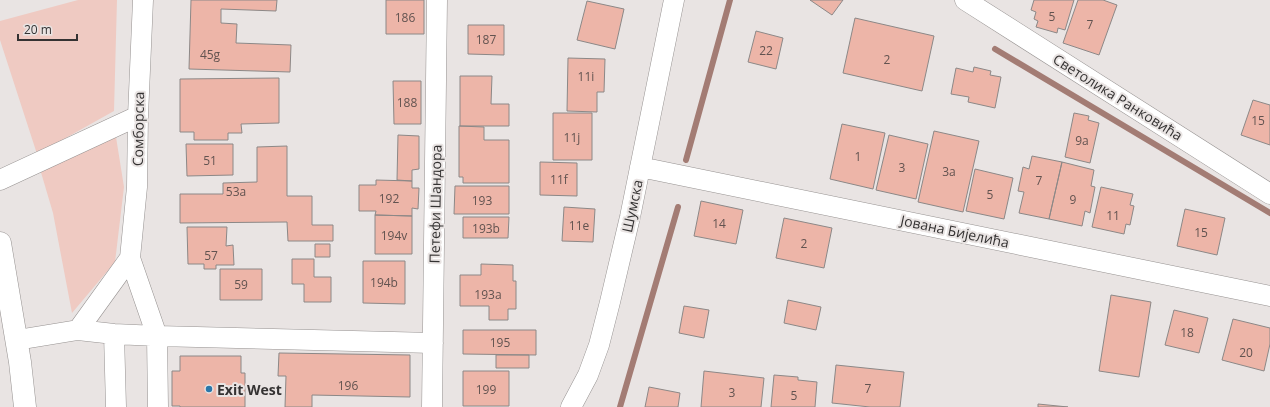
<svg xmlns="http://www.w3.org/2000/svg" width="1270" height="407" viewBox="0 0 1270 407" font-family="'Open Sans',sans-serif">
<rect width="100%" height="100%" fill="#e9e4e3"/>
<path fill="#efcac2" d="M78 0H117L114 111 37 154 0 40V21Z
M116 137 124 187 115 262 72 313 53 213 40 169Z"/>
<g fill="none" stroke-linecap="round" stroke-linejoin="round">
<path stroke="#a37c74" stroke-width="6" d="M995 49 1270 213
M686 160 730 0
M620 407 678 207"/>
</g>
<path fill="#edb5a8" stroke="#8c8887" d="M191 0H277L276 11 221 9V23L237 24 236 43 291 45 290 72 189 69Z
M386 0H424V34H386Z
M810 0H843L832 15Z
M1034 0H1074L1065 30 1058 28 1057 33 1036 27 1038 21 1034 19 1036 12 1031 10Z
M1078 0H1103L1117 5 1099 55 1063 43Z
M587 1 624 9 615 49 577 40Z
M855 18 934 36 922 91 843 73Z
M468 25H504V55L468 54Z
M756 31 783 38 776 69 748 62Z
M568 58 605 59 604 92H597V112L567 111Z
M974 67 991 71 990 75 1001 77 995 108 968 102 969 97 951 94 956 68 973 72Z
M460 76H492L491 104H509V126H460Z
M279 78V123L241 124 242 133H228V140H194V132H180V79Z
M393 81H421V124H394Z
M1253 100 1270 105V145L1241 135Z
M553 113H592V160H553Z
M1074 113 1089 116 1088 120 1099 123 1090 163 1065 157Z
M842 124 885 133 873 189 830 179Z
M459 126 484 127V140H509V183H463V177H459Z
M934 131 979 141 963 212 918 202Z
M398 135 419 136V169L412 170V181L397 180Z
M889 135 928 144 916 199 876 190Z
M186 144H233V175L187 176Z
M287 146V196H312V225H333V241H288L287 222 180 223V194H223V183L257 182V147Z
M1032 156 1062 162 1049 219 1019 213 1024 192 1018 191 1023 167 1029 169Z
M540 162 577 163V196L540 195Z
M1062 162 1094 170 1091 186 1095 187 1090 213 1085 211 1082 226 1049 219Z
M975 169 1013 178 1004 219 966 211Z
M376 180 412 181V188H419L418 209 412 208V216L375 215 376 211H359V185H376Z
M455 186H509V214H454Z
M1101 187 1133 194 1130 205 1134 206 1130 225 1126 224 1124 234 1092 227Z
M701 201 743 210 736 244 694 236Z
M564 207 595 209 593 242 562 241Z
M1185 209 1225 218 1217 255 1177 246Z
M375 215 412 216V254H375Z
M463 217H509L508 238H463Z
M784 218 832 228 824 268 776 258Z
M187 227H227L226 246 233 245 234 265H216V269H204V264H188Z
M315 244H330V257H315Z
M292 259H314V277H331V302H304V284H292Z
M363 261H405V304L363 303Z
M481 264 513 265V281H516V309H508V320H489V306H460V275H481Z
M220 269H262V300H220Z
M1111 295 1151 302 1139 377 1099 371Z
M788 300 821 307 816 330 784 323Z
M684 306 709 310 704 338 679 333Z
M1174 310 1208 318 1199 353 1165 345Z
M1233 319 1270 328V344L1264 371 1222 360Z
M463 330H536V355L463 354Z
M279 353 410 355V397L312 395V407H285L286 376H278Z
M496 355H529V368H496Z
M180 356H241V373H245V407H180V406H172V371H180Z
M836 365 904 372 900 407H870L832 403Z
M463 371H509V406H463Z
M704 371 764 378 761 407H701Z
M774 375 798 377V380L817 382 815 407H771Z
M649 387 680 393 678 407H645Z
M1038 404 1068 407H1038Z"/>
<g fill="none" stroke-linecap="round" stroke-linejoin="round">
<defs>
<path id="minor" d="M965 0 1270 194
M640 167 1270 296
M0 180 138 116
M130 258 157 336 158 407
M78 330 130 258 137 187 138 116 143 0
M114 334 116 407
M17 340 78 330 114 334 157 336 433 343
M432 407 437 0
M571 407 588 375 599 345 610 302 630 217 674 0"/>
<path id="major" d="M0 243 20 362 25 407"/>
</defs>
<use href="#minor" stroke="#969291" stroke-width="21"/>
<use href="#major" stroke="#969291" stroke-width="23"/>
<use href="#minor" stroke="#fff" stroke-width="20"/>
<use href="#major" stroke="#fff" stroke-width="22"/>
</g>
<circle fill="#2c77aa" stroke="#e9e4e3" stroke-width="1.5" cx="209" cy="389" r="4"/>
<g text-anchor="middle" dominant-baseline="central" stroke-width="4" stroke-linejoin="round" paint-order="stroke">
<g font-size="12" fill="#625350">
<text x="1052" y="16">5</text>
<text x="405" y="17">186</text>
<text x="1090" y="24">7</text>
<text x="486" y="39">187</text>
<text x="766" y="50">22</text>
<text x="210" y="54">45g</text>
<text x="887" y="59">2</text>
<text x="586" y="76">11i</text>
<text x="407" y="102">188</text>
<text x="1258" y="120">15</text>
<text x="572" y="137">11j</text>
<text x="1082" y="140">9a</text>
<text x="858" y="156">1</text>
<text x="210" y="160">51</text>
<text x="902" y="167">3</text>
<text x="949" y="171">3a</text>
<text x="559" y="179">11f</text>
<text x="1039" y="180">7</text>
<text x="236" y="191">53a</text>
<text x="990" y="194">5</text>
<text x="389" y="198">192</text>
<text x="1073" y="199">9</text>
<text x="482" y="200">193</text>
<text x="1113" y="215">11</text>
<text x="719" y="223">14</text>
<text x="579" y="225">11e</text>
<text x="486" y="228">193b</text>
<text x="1201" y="232">15</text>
<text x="394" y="235">194v</text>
<text x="804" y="243">2</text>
<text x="211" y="255">57</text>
<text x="384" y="282">194b</text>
<text x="241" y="284">59</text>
<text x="488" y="294">193a</text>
<text x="1187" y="332">18</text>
<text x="500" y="342">195</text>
<text x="1246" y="352">20</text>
<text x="348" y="385">196</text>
<text x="868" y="388">7</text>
<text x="486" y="389">199</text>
<text x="732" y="392">3</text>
<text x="794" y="395">5</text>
</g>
<g font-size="14" fill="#343232" stroke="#e9e4e3">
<text transform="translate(1118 97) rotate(32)">Светолика Ранковића</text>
<text transform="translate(138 129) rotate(-89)">Сомборска</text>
<text transform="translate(435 204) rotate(-89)">Петефи Шандора</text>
<text transform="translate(632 206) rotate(-78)">Шумска</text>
<text transform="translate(955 231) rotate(12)">Јована Бијелића</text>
</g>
<g font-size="14" font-weight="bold" fill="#343232" stroke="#e9e4e3" text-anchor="start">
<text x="217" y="389">Exit West</text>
</g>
</g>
<path d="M18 34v6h59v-6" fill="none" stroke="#343232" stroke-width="2"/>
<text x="24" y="34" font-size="12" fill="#343232" stroke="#e9e4e3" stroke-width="3" paint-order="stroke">20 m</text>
</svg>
